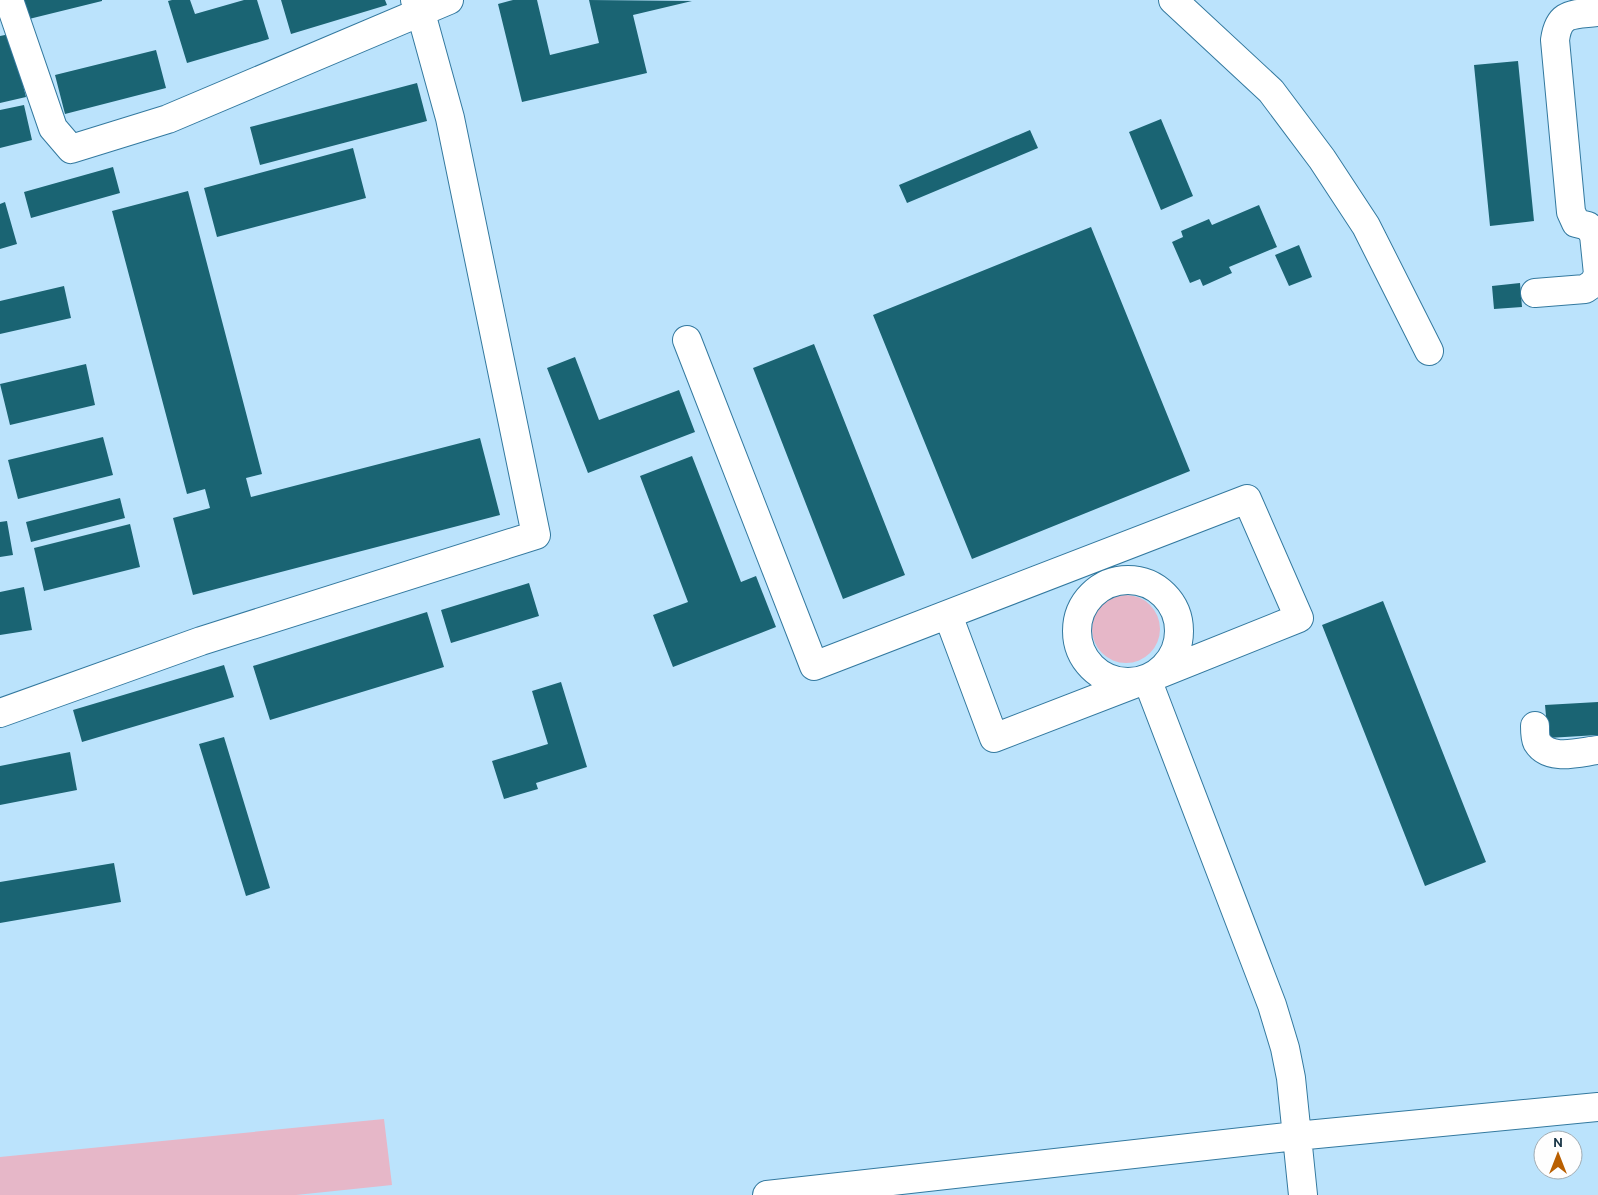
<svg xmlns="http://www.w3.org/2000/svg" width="1598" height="1195" viewBox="0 0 1598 1195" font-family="Overpass,sans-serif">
<rect width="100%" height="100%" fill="#bbe3fc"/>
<path fill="#e6b7c8" d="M1092 629a34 34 0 1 1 68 0a34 34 0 1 1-68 0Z
M384 1119 392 1185 296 1195H0V1157Z"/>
<path fill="#1a6473" d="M24 0H102V1L29 19Z
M172 0H190L195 14 244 0H257L269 39 187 63 168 1Z
M281 0H385L387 5 291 34Z
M513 0H537L550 55 599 43 589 0 692 1 633 15 647 73 522 102 498 4Z
M10 34 26 97 0 103V36Z
M156 50 166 88 65 114 55 75Z
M1518 61 1534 221 1490 226 1474 65Z
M417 83 427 121 260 165 250 127Z
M24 105 32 140 0 148V110Z
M1161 119 1193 196 1161 210 1129 132Z
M1030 130 1038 148 907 203 899 185Z
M353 148 366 198 217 237 204 188Z
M113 167 120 193 31 218 24 192Z
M188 191 262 474 246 478 251 497 480 438 500 515 193 595 173 518 210 508 205 489 187 494 112 211Z
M5 202 17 244 0 249V204Z
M1259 205 1277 247 1229 267 1232 273 1203 286 1200 279 1190 283 1172 242 1183 237 1181 231 1209 219 1212 225Z
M1091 227 1190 471 972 559 873 315Z
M1299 245 1312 277 1289 286 1275 255Z
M1520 283 1522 307 1494 309 1492 286Z
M64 286 71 318 0 334V301Z
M814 344 905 575 843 599 753 368Z
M575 357 599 420 679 390 695 432 588 473 547 368Z
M86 364 95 405 10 425 0 384Z
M103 437 113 475 18 499 8 460Z
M692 456 741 582 756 576 776 627 673 667 653 615 688 602 640 476Z
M120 498 125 518 31 542 26 522Z
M7 521 13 555 0 557V522Z
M130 524 140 567 44 591 34 548Z
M529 583 539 616 451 643 441 610Z
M24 587 32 630 0 635V592Z
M1383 601 1486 862 1425 886 1322 625Z
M427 612 444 667 270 720 253 666Z
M224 665 234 697 82 742 73 710Z
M561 682 587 767 536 783 538 789 504 799 492 761 548 744 532 691Z
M1598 702V735L1548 738 1545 705Z
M224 737 270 888 246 896 199 744Z
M70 752 77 790 0 805V766Z
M114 863 121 902 0 923V882Z"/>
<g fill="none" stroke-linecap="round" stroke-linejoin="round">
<defs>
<path id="minor" d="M9 0 53 128 71 149 168 119 449 0
M1173 0 1271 91 1322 159 1366 226 1429 351
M1535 293 1585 289 1594 283 1598 274 1594 235 1588 226 1576 223 1571 212 1555 40C1559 11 1573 15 1598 12
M687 340 814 666 1247 499 1299 618 1147 679 994 738 948 615
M1077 631a51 51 0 1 1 102 0a51 51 0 1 1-102 0Z
M1147 679 1272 1005 1285 1048 1291 1078 1303 1195
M0 713 201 641 536 535 450 118 421 13 415 0
M1535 726C1535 731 1535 738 1537 742 1549 762 1580 752 1598 750
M767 1195 1296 1136 1598 1107"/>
</defs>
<use href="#minor" stroke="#33799f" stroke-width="30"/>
<use href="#minor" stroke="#fff" stroke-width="28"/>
</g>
<g transform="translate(1558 1155)"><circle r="24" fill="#fefefe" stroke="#a2adb4"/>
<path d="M0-4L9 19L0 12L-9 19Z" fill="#b95f00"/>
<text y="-8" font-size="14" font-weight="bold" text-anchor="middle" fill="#173445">N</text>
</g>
</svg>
